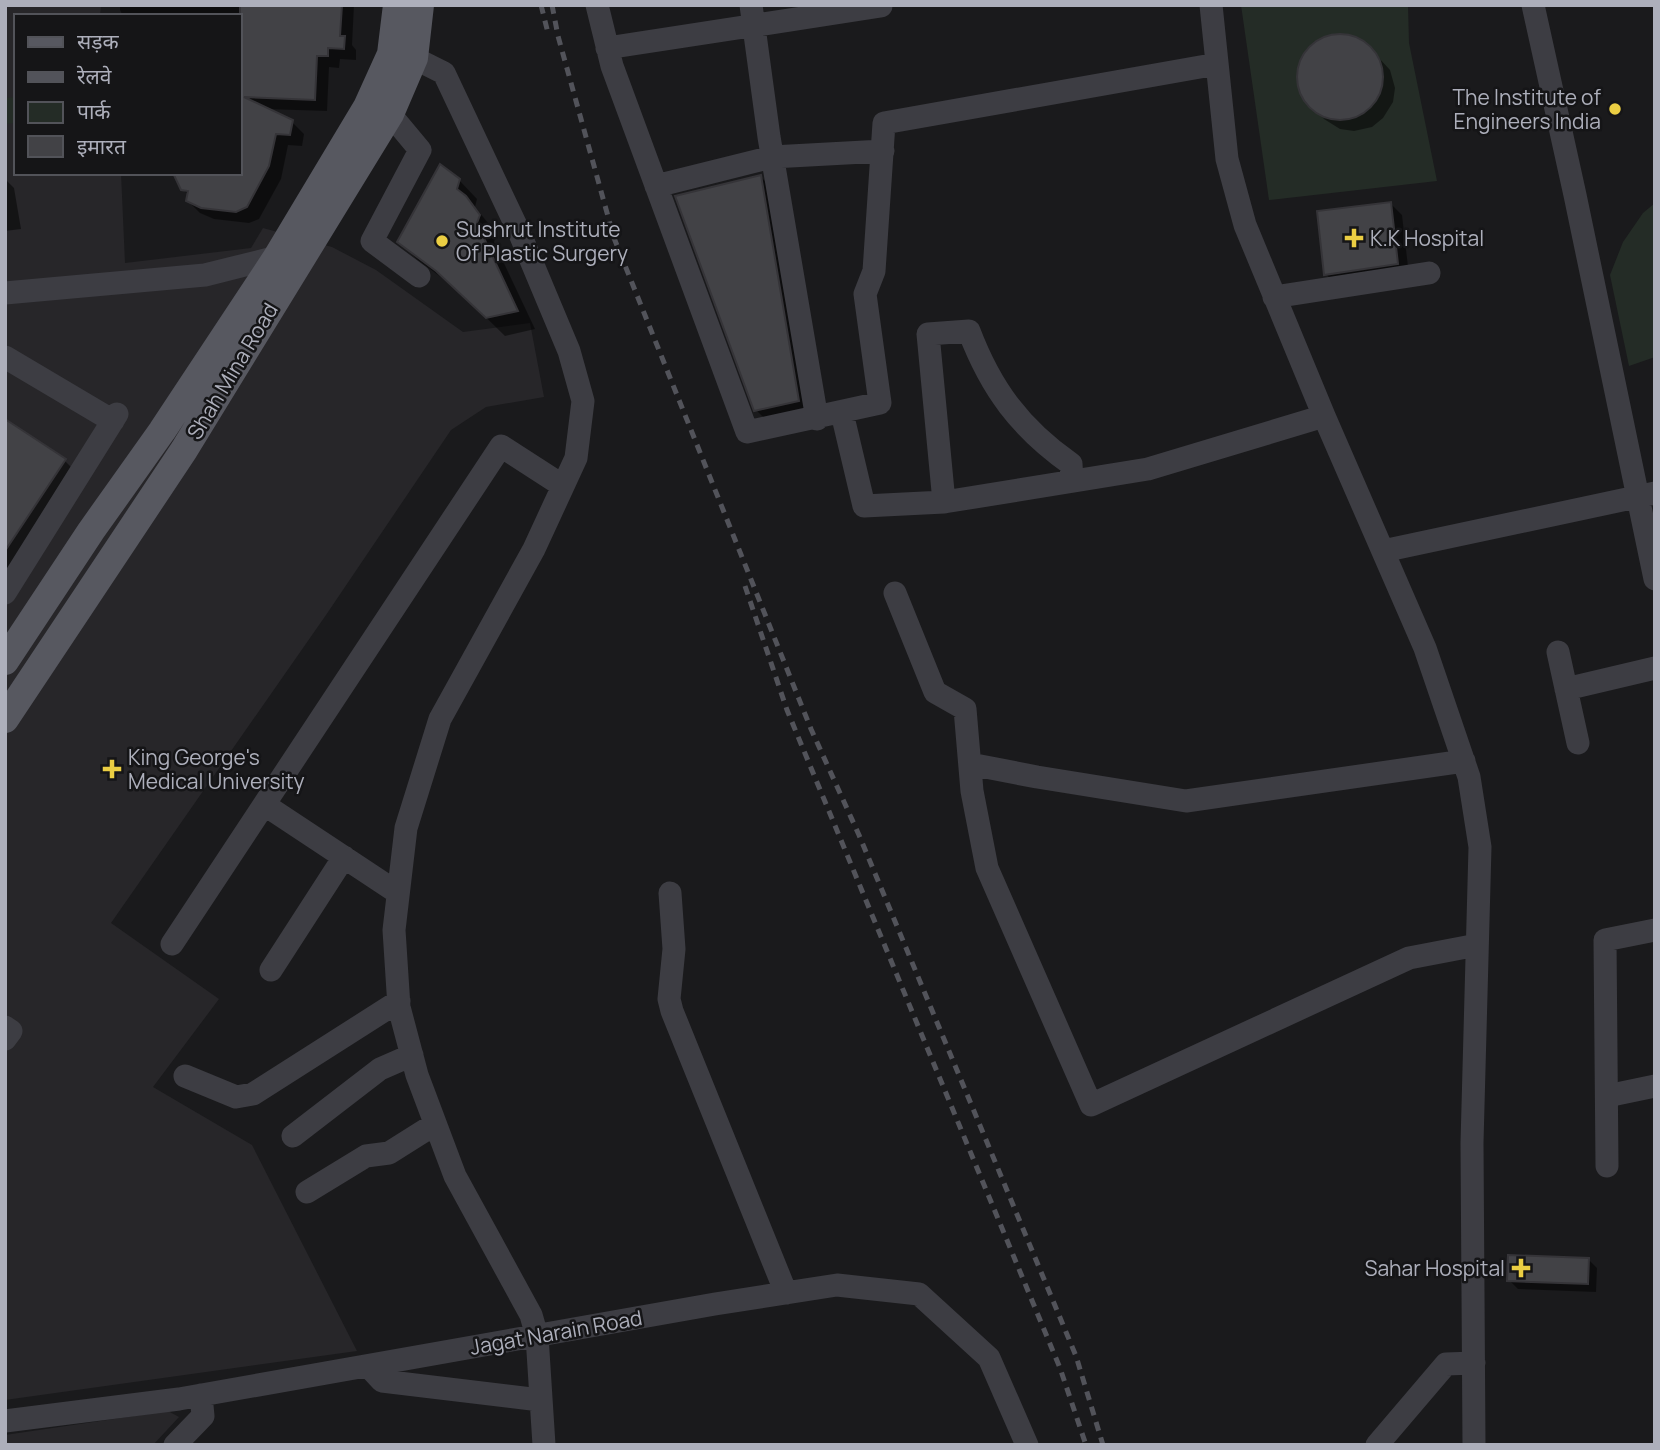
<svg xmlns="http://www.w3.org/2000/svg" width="1660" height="1450" viewBox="0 0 1660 1450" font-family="Manrope,'Noto Sans Devanagari',sans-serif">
<rect width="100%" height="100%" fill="#1a1a1c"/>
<path fill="#272629" d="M5 5H101L100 16H16V173H121L125 263 251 248 263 228 332 247 376 270 463 332 530 323 544 397 486 407 451 430 326 615 111 923 219 999 153 1087 252 1145 357 1351 5 1400Z
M168 1411 179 1417 153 1445H5V1435Z"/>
<path fill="#242c26" d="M1241 5H1408L1409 43 1437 181 1269 200Z
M16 97V123L5 124V98Z
M1655 203V357L1629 366 1610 275 1623 242 1643 213Z"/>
<path fill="#0007" d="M120 5H354L352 45 356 50V60L340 59 339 68 329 67 327 111 265 109 292 122 304 134 302 146 288 145 281 179 259 219 249 223 214 219 200 213 188 201 189 195 182 189 240 173V16H123L120 10Z
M1333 36 1351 37 1368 46 1390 70 1395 88 1393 102 1383 118 1372 127 1354 131 1340 129 1324 119 1303 94 1299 81 1301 64 1309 50 1319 41Z
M761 177 773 189 810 413 768 422 756 410Z
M5 179 14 188 21 229 5 231Z
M459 180 477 199 475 207 497 234 494 242 535 329 505 336 457 289 418 260 399 242Z
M1390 203 1402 215 1409 275 1338 286 1326 274Z
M5 421 65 461 77 473 5 580Z
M1588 1259 1597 1268 1596 1292 1518 1289 1509 1280Z"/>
<path fill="#424246" stroke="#353438" stroke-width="2" d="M240 5H342L340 36H345L344 49 328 48V56H317L315 100 244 97 293 120 290 135 276 134 269 166 247 207 236 212 201 208 186 201 188 191 181 190 173 173H240Z
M1297 77a43 43 0 1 1 86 0a43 43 0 1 1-86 0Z
M440 164 460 179 457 189 466 196 480 215 477 223 518 311 486 318 436 271 397 242Z
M761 175 799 401 754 411 675 196Z
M1391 202 1398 264 1324 275 1317 211Z
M5 419 66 459 5 551Z
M1508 1255 1589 1258 1588 1284 1507 1281Z"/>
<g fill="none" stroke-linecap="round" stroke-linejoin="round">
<path stroke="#3d3d43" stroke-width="23" d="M597 5 612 66 747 432 880 403 865 294 874 271 884 123 1217 64
M751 5 769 137 817 419
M1211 5 1227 159 1245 225 1324 416 1425 648 1469 777 1480 847 1472 1143 1474 1445
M1533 5 1575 195 1655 579
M607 48 881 6
M397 55 414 58 444 73 520 234 569 351 583 401 576 458 534 549 440 719 406 828 394 930 399 1007 417 1075 455 1176 531 1315 537 1336 544 1445
M390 114 420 150 372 241 419 276
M656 186 772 157 883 151
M5 293 205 275 277 257 284 260
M1274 297 1429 273
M5 357 113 421
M842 413 864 506 944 502 928 334 969 331C991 389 1020 428 1071 464L1072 480
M944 502 1148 469 1324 416
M1383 551 1655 493
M5 593 117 414
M895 593 935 692 965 709 972 791 987 868 1091 1105 1409 958 1477 945
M1558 652 1578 743
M1566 689 1655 668
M970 764 1037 777 1186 801 1464 761
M265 805 398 893
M670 893 674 949 669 999 672 1011 786 1293
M172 944 501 446 563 486
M271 970 344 857
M5 1027 11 1031 5 1039
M185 1076 236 1097 253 1094 399 1001
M1607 1096 1655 1086
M293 1136 380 1069 412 1055
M1607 1166 1605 940 1655 930
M307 1192 366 1156 389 1153 435 1124
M368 1366 382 1381 540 1400
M5 1421 179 1399 715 1304 837 1285 919 1294 989 1358 1027 1445
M175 1445 203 1416 201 1395
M1377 1445 1446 1364 1474 1363"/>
<path stroke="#575860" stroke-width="28" d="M5 661 91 531 162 431 277 257 367 107 391 54 397 5
M5 719 184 450 390 114 414 58 420 5"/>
<path stroke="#52535a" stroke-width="5" stroke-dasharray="9 7" stroke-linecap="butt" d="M541 5 548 33
M552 5 558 36 614 238 811 729 859 835 1076 1356 1103 1445
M745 586 787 710 1060 1368 1086 1445"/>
</g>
<g fill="#ebce43" stroke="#151517" stroke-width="2.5">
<circle cx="1615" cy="109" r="7"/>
<path d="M1350.5 227.5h7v7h7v7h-7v7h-7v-7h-7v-7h7z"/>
<circle cx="442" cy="241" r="7"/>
<path d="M108.5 758.5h7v7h7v7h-7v7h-7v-7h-7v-7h7z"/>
<path d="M1517.5 1257.5h7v7h7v7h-7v7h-7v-7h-7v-7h7z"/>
</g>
<g text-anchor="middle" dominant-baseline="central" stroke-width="5" stroke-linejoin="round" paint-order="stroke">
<g font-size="21" fill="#adafbb" stroke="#151517" text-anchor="start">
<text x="1601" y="97" text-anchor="end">The Institute of<tspan x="1601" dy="24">Engineers India</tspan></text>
<text x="456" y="229">Sushrut Institute<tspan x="456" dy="24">Of Plastic Surgery</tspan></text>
<text x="1370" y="238">K.K Hospital</text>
<text x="128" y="757">King George's<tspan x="128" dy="24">Medical University</tspan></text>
<text x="1505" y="1268" text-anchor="end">Sahar Hospital</text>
</g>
<g font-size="21" fill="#adafbb" stroke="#151517">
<text transform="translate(232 371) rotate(-59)">Shah Mina Road</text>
<text transform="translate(556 1332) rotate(-10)">Jagat Narain Road</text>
</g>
</g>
<rect width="1660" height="1450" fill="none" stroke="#adafbb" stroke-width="14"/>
<rect x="14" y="14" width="228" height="161" fill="#151517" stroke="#525359" stroke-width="2"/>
<rect x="28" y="37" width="35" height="10" fill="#575860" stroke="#525359" stroke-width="2"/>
<text x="77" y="49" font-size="21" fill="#adafbb">सड़क</text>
<rect x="28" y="72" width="35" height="10" fill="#52535a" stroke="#525359" stroke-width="2"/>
<text x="77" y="84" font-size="21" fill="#adafbb">रेलवे</text>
<rect x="28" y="102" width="35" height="21" fill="#242c26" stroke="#525359" stroke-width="2"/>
<text x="77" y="119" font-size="21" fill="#adafbb">पार्क</text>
<rect x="28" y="136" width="35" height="21" fill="#424246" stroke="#525359" stroke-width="2"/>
<text x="77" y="154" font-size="21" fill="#adafbb">इमारत</text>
</svg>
